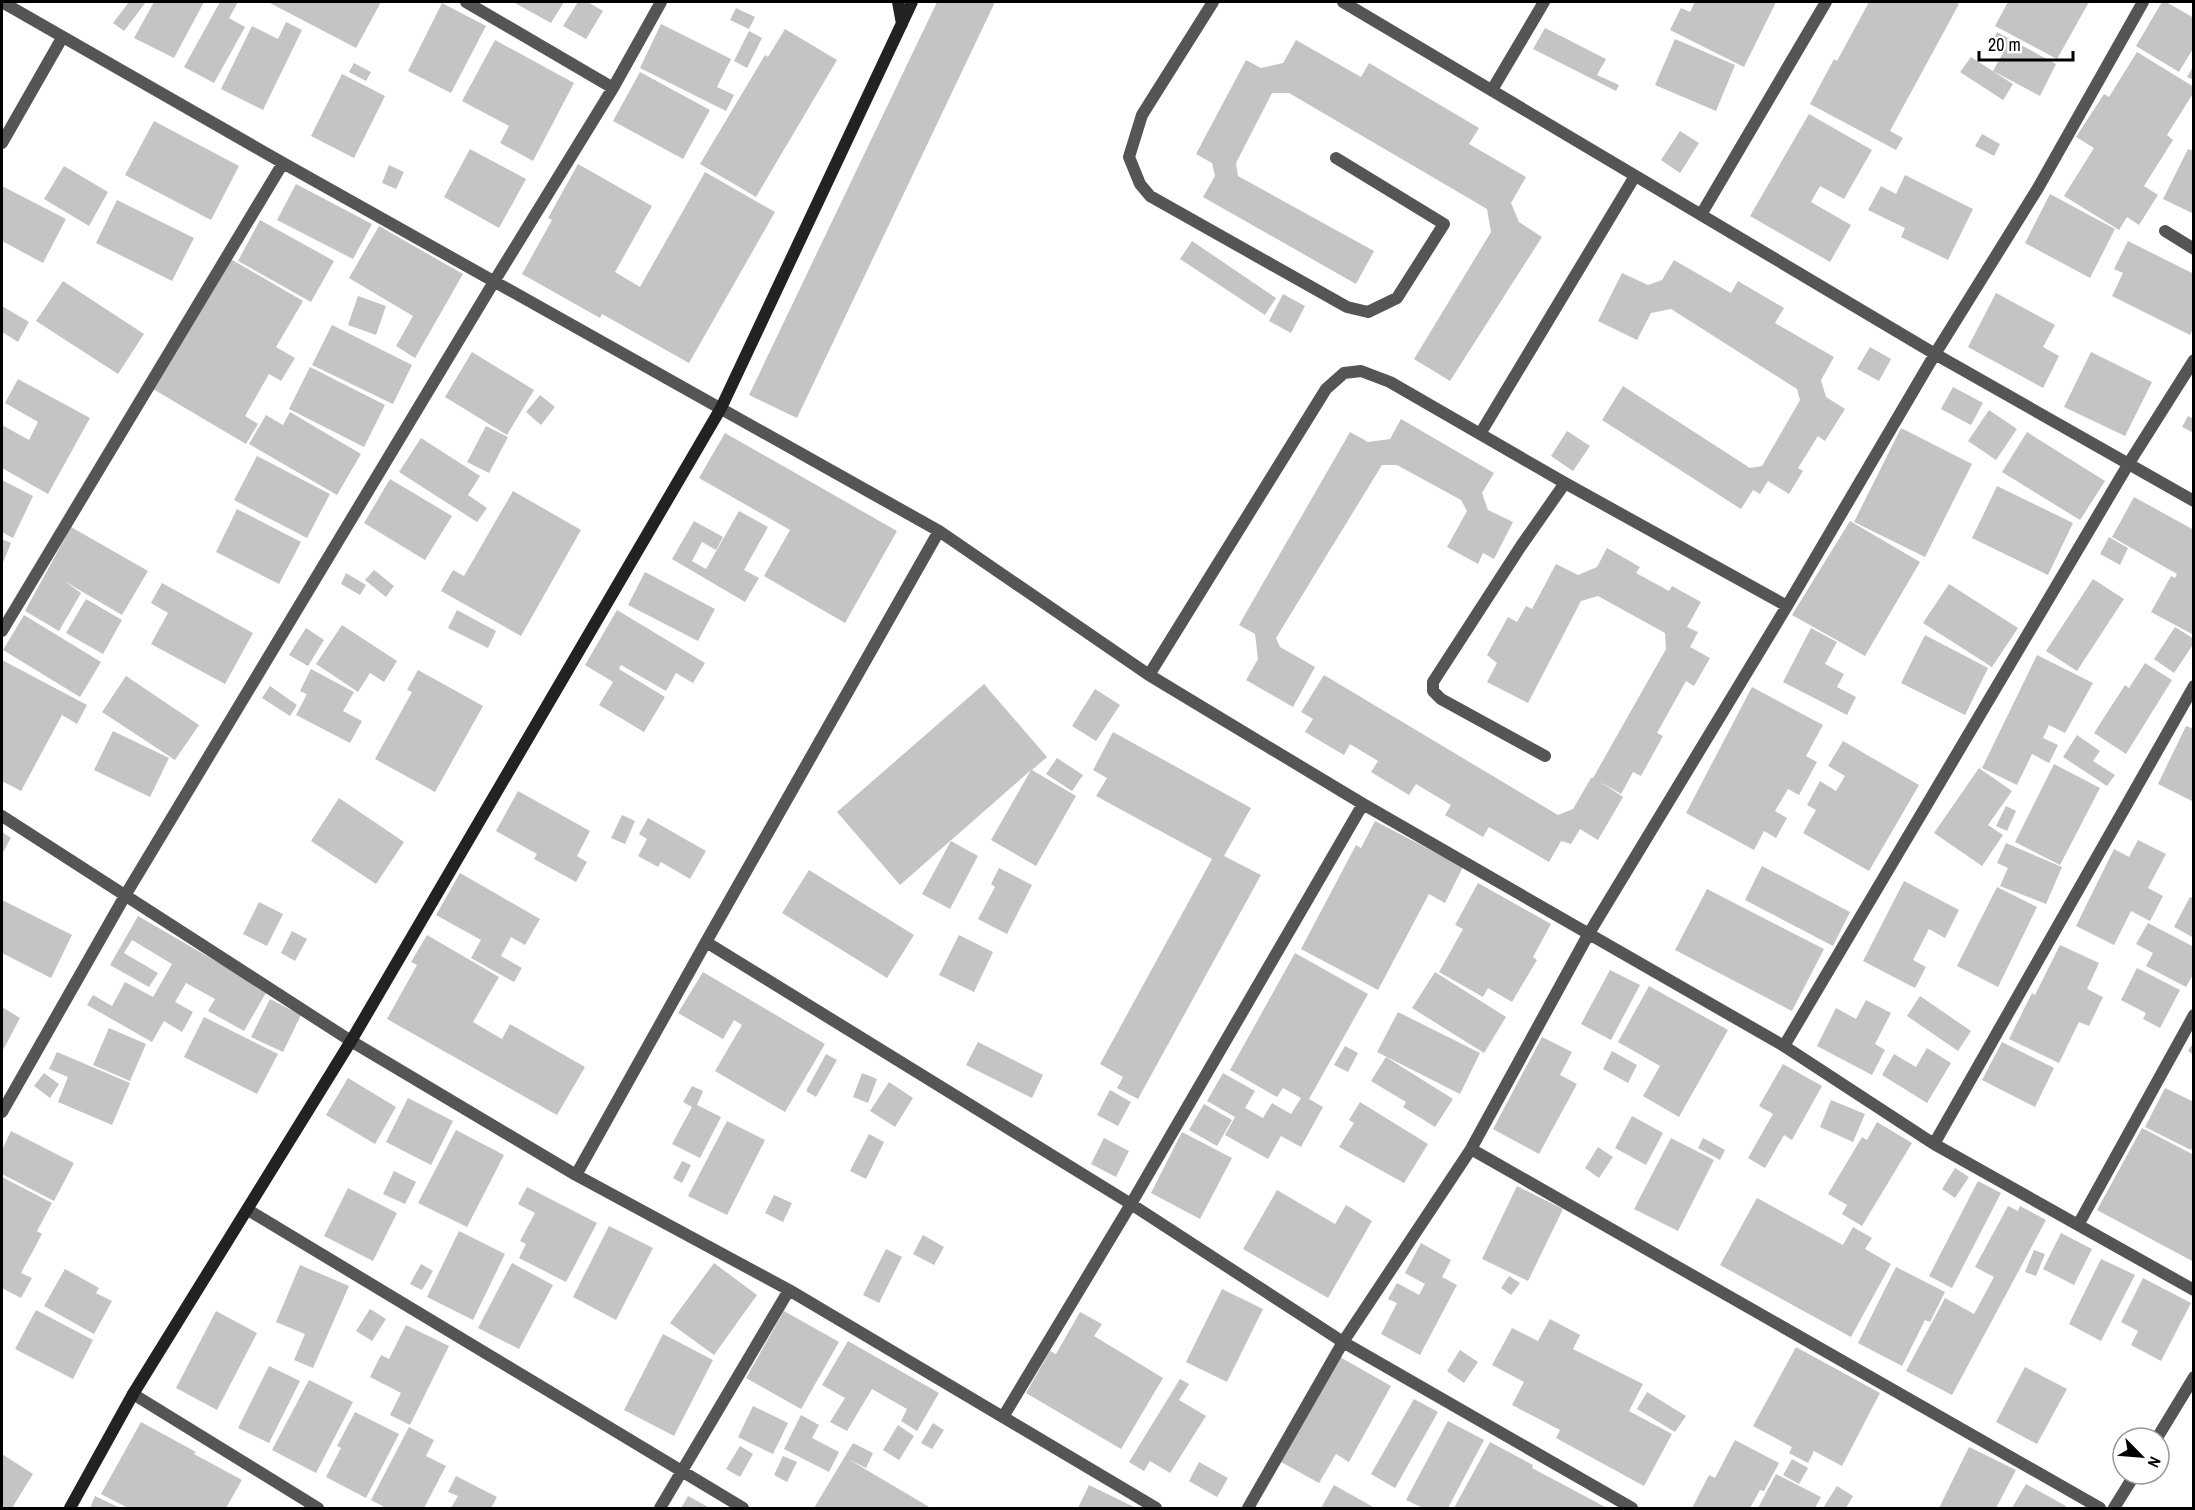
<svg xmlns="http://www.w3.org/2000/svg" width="2195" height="1510" viewBox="0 0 2195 1510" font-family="'Archivo Narrow',sans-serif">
<rect width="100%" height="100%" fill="#fff"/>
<path fill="#c4c4c4" d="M129 2H146L124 31 113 23Z
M154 2H204L174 58 134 38Z
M220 2H238L229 18 245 27 214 83 184 67Z
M268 2H381L356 48Z
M513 2H564L551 23Z
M578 2H588L603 11 586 39 563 26Z
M937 2H995L797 418 749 395Z
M1695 2H1776L1744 67 1670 30 1681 8 1690 12Z
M1869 2H1955L1959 4 1890 131 1903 138 1896 150 1810 104 1834 59 1837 61Z
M2008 2H2089L2057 59 1995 26Z
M2162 2H2166L2194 18V47L2179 72 2136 46Z
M442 3 486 26 451 93 408 71Z
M736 8 755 17 749 29 730 20Z
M286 22 302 30 263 110 221 89 252 26 278 39Z
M661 24 731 59 717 87 734 95 726 111 640 68Z
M1545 28 1606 59 1597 75 1619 85 1616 91 1533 49Z
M785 29 837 60 756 197 700 164 765 55 768 57Z
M749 31 762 38 747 68 734 61Z
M1997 32 2056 64 2040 96 1993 71 2003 53 1990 47Z
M1675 39 1735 65 1716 111 1655 85Z
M495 40 574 83 533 161 500 143 509 126 462 101Z
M1296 40 1361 77 1369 63 1479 128 1469 144 1526 177 1511 203 1519 222 1542 237 1450 381 1414 359 1491 232 1487 209 1289 93H1272L1236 163 1238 176 1374 251 1356 284 1203 197 1215 176 1212 163 1196 154 1246 60 1261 68 1283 63Z
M2137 52 2194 87V92L2167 135 2173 140 2144 186 2158 195 2139 225 2127 217 2119 230 2064 196 2094 148 2076 137 2104 94 2109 97Z
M1971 57 2013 84 2003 100 1960 72Z
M354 63 371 72 366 81 349 72Z
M2194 65V80L2187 77Z
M640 72 710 110 683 159 613 121Z
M342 74 385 96 354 158 311 136Z
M1809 114 1872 150 1844 199 1820 186 1811 202 1851 225 1830 262 1750 216Z
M154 121 239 166 211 220 125 175Z
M1680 131 1699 143 1680 173 1661 160Z
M1982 134 2000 144 1994 156 1975 146Z
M470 149 526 179 499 228 444 197Z
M2188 149 2194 151V214L2163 199Z
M578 164 652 206 615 272 640 287 705 172 775 212 689 363 602 314 600 318 522 274 552 220 548 218Z
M389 165 404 172 396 189 382 183Z
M64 166 108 192 89 226 44 199Z
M1905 175 1973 209 1948 260 1901 237 1905 228 1868 210 1881 186 1896 194Z
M296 184 372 224 353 259 277 220Z
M2 186 66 219 43 263 2 241Z
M2050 194 2115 229 2090 278 2025 243Z
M117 200 194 238 172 281 96 243Z
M260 220 334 261 311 302 238 261Z
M379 226 463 274 415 358 396 346 413 316 349 278Z
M1192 241 1276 298 1265 315 1180 259Z
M2128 241 2194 274V327L2190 335 2112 296 2123 273 2114 269Z
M229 258 303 301 276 347 295 358 281 381 269 374 245 416 258 424 246 444 153 389Z
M1674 260 1731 293 1738 281 1784 308 1775 323 1834 357 1821 380 1826 397 1845 409 1825 441 1818 436 1798 468 1803 471 1789 494 1768 481 1760 494 1753 490 1741 509 1602 420 1623 386 1750 468 1762 466 1800 400 1797 389 1671 309 1651 313 1637 340 1598 321 1622 273 1648 285 1662 280Z
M63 281 144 334 118 374 36 321Z
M1996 293 2055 325 2043 347 2059 356 2043 388 1968 347Z
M1283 294 1305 306 1291 333 1269 321Z
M358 296 386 306 376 335 348 325Z
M2 306 29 322 18 342 2 332Z
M332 325 412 365 393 404 312 365Z
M1870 347 1891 359 1879 381 1857 369Z
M472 352 534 390 507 435 445 397Z
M2091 352 2152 382 2125 436 2064 407Z
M310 367 385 405 364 447 289 409Z
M18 379 90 418 48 494 2 468V425L29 440 38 422 5 403Z
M1953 387 1983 403 1971 425 1941 409Z
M540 395 555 407 541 425 526 412Z
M1989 410 2017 429 1996 460 1968 441Z
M290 412 361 454 337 495 249 444 266 415 283 425Z
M2188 416 2194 419V433L2182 427Z
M1401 419 1494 473 1482 493 1488 510 1513 522 1494 559 1483 553 1478 564 1447 547 1467 511 1461 500 1397 465H1382L1276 638 1280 647 1315 667 1293 707 1246 680 1258 659 1255 634 1239 625 1350 432 1368 442 1390 439Z
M486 426 508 437 489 473 467 462Z
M1901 428 1972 464 1925 557 1854 522Z
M1567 431 1590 446 1573 471 1551 456Z
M2027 432 2105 481 2080 520 2002 472Z
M725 433 897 531 845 623 764 576 790 530 699 478Z
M421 438 480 476 468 495 487 508 477 522 399 472Z
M257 456 330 494 307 538 234 500Z
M390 479 452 516 425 560 364 523Z
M2 480 33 496 13 538 2 532Z
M1997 486 2073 523 2048 575 1972 538Z
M513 491 581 530 521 636 441 591 453 570 464 576Z
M2134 497 2194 530V635L2151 612 2171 576 2175 578 2177 574 2112 537Z
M237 509 301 542 279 584 216 552Z
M739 511 768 527 744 570 759 578 745 602 672 559 694 521 723 537 716 550 702 542 692 561 706 569Z
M1850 521 1920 562 1865 656 1792 615Z
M71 527 148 571 122 615 64 581 81 593 59 631 25 611Z
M2109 537 2128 548 2120 565 2100 554Z
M2 539 11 543 2 565Z
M1607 548 1640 567 1636 573 1669 591 1672 586 1701 602 1687 627 1698 632 1690 647 1710 658 1694 686 1686 681 1657 733 1663 736 1641 776 1633 772 1621 794 1599 781 1623 797 1598 840 1580 829 1571 844 1561 841 1549 862 1489 827 1483 837 1445 815 1451 805 1416 784 1409 795 1371 772 1378 761 1350 744 1344 755 1305 732 1313 719 1301 712 1324 675 1558 815 1573 809 1591 778H1593L1666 649 1665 633 1598 596 1581 601 1528 703 1487 682 1497 663 1487 655 1508 617 1517 622 1526 606 1532 609 1556 564 1578 575 1597 567Z
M374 570 394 586 386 597 365 580Z
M645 572 715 609 698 641 628 605Z
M346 573 366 585 360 595 341 584Z
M2093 579 2124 599 2077 671 2046 651Z
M162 583 253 633 225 684 151 644 168 613 151 603Z
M1949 584 2018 628 1992 667 1923 623Z
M86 599 122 620 103 654 66 633Z
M457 610 496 631 488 648 448 628Z
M617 610 705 663 693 683 676 673 666 691 621 665 619 669 665 697 644 732 599 705 613 682 585 665Z
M24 615 101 662 80 697 3 650Z
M342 625 397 661 384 682 370 673 358 692 316 664Z
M2175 627 2194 639V643L2174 673 2154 659Z
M306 628 324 640 308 666 289 655Z
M1811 628 1837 642 1825 664 1844 674 1837 687 1856 697 1847 715 1783 682Z
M1925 635 1988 668 1965 715 1901 683Z
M2037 655 2093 683 2065 733 2049 725 2043 738 2058 745 2049 763 2032 754 2017 785 1982 768Z
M2 660 87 705 77 724 62 715 21 791 2 781Z
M2145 663 2172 680 2126 754 2094 733 2125 685 2129 688Z
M311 669 354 692 343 711 362 721 350 743 296 715 307 694 300 691Z
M418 670 483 706 435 792 375 759 412 692 407 690Z
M126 676 199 725 175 760 102 712Z
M984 684 1047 757 1032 770 1076 796 1036 866 991 840 1031 770 900 885 837 812Z
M270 686 297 705 290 716 262 698Z
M1752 687 1823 725 1806 756 1817 762 1799 795 1788 789 1775 811 1787 818 1776 838 1764 831 1754 850 1686 813Z
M1095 689 1120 705 1096 741 1072 726Z
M2186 726 2194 729V802L2158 784Z
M113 731 169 758 150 797 94 770Z
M1113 732 1251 808 1224 856 1261 875 1138 1099 1117 1088 1123 1077 1100 1064 1212 859 1096 796 1107 778 1093 770Z
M2077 735 2100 751 2093 761 2115 775 2107 786 2063 757Z
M1843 741 1919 785 1869 871 1803 833 1816 810 1807 805 1820 781 1836 791 1845 776 1828 766Z
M1057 758 1083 775 1072 791 1046 774Z
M2054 764 2100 788 2060 865 2015 842Z
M1979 768 2012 791 1988 825 2003 835 1982 866 1934 833Z
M518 791 590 831 577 856 587 862 576 882 534 859 537 854 496 831Z
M339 798 404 842 376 884 311 841Z
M2006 806 2016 811 2007 831 1996 826Z
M622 815 635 821 625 844 611 838Z
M648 818 706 851 690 879 661 862 658 867 638 856 647 839 639 834Z
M1375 821 1463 867 1445 903 1429 894 1378 990 1301 949 1356 845 1361 848Z
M2 832 11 838 2 854Z
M2138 840 2166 854 2148 888 2163 896 2150 921 2131 911 2114 945 2076 926 2114 849 2129 857Z
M951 841 978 856 950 909 922 894Z
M2006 843 2062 867 2046 904 2000 886 2008 868 1997 863Z
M1762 866 1850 912 1833 946 1745 900Z
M999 868 1032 885 1007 934 978 919 995 887 991 884Z
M809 870 914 935 887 978 782 913Z
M460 873 540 919 525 945 511 937 501 956 522 968 514 982 471 958 481 940 436 915Z
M1904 881 1959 910 1945 938 1929 929 1913 960 1926 967 1915 988 1863 961Z
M1478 883 1551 924 1533 957 1537 960 1512 1002 1488 988 1483 997 1439 972 1463 929 1455 925Z
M1997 887 2037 907 1998 987 1957 966Z
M1707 889 1824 949 1792 1011 1675 950Z
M2190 897 2194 898V938L2174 927Z
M2 900 72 935 51 978 2 953Z
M259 902 283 914 267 946 243 934Z
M138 916 267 991 244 1031 208 1011 215 999 186 983 175 1002 193 1012 182 1032 164 1021 152 1042 87 1005 93 995 112 1006 125 982 153 997 172 964 132 940 124 953 158 973 149 987 110 965Z
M2148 923 2194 947V973L2186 987 2146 966 2153 953 2136 944Z
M292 931 307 939 295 961 281 953Z
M427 935 499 977 473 1022 502 1039 510 1024 585 1067 557 1115 387 1019 417 965 411 962Z
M959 935 993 952 974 992 939 975Z
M2060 945 2099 963 2087 989 2103 997 2089 1026 2079 1022 2059 1063 2009 1039 2032 993 2035 995Z
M1295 953 1368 994 1309 1099 1323 1107 1301 1147 1281 1136 1268 1159 1225 1135 1235 1117 1207 1101 1223 1073 1255 1091 1245 1108 1263 1118 1272 1103 1291 1114 1301 1098 1283 1088 1277 1097 1230 1070Z
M2137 968 2180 990 2160 1028 2143 1019 2146 1013 2121 1000Z
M1610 970 1640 985 1611 1040 1581 1024Z
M703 972 825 1044 785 1112 715 1071 742 1025 734 1020 723 1039 678 1013Z
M1435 972 1506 1017 1484 1053 1412 1008Z
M1649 986 1728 1030 1679 1117 1643 1096 1660 1066 1618 1042Z
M1920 996 1971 1031 1958 1051 1907 1016Z
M270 999 301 1015 283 1052 251 1037Z
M1866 1000 1891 1013 1875 1044 1885 1050 1872 1075 1817 1046 1836 1008 1856 1019Z
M2 1007 20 1018 2 1052Z
M1398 1012 1480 1053 1460 1094 1377 1052Z
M204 1017 278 1054 257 1094 184 1057Z
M109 1028 146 1044 130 1081 93 1065Z
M1542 1037 1572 1052 1560 1075 1577 1084 1539 1154 1493 1129Z
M2194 1041V1055L2188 1051Z
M978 1042 1043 1075 1032 1098 966 1065Z
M2002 1042 2054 1068 2035 1107 1982 1080Z
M1345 1046 1358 1053 1348 1072 1334 1065Z
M1927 1048 1951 1063 1927 1103 1882 1075 1894 1054 1916 1067Z
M1612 1051 1637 1065 1628 1083 1603 1069Z
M57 1052 130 1083 112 1125 58 1102 68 1077 49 1069Z
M826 1054 837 1060 816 1097 806 1091Z
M1386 1057 1453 1099 1435 1127 1403 1107 1406 1102 1371 1081Z
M1783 1064 1822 1086 1792 1140 1784 1135 1765 1168 1748 1158 1773 1114 1759 1106Z
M44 1073 59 1084 50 1098 34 1086Z
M862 1073 877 1079 868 1103 853 1097Z
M348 1078 396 1107 375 1144 326 1115Z
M889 1082 913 1098 895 1127 870 1111Z
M692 1086 703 1091 697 1105 721 1117 700 1158 672 1144 692 1107 683 1102Z
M2165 1088 2194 1102V1144L2191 1150 2145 1127Z
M1110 1090 1131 1102 1118 1126 1097 1115Z
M408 1098 453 1121 431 1165 386 1142Z
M1831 1100 1865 1114 1853 1142 1820 1127Z
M1360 1102 1428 1144 1404 1183 1339 1147 1354 1123 1349 1120Z
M1204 1104 1232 1120 1217 1146 1189 1130Z
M1632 1116 1663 1133 1646 1165 1615 1148Z
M727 1121 765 1140 727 1215 688 1196Z
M1877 1122 1912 1143 1862 1226 1842 1214 1847 1205 1828 1194 1862 1137 1867 1140Z
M2142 1128 2194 1155V1262L2097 1210Z
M456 1130 504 1155 467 1227 418 1203Z
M11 1131 74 1163 54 1201 2 1174V1150Z
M1182 1132 1232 1158 1200 1219 1151 1193Z
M869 1134 884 1142 866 1179 850 1171Z
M1104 1138 1129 1151 1116 1177 1091 1164Z
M1671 1138 1714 1160 1678 1231 1634 1209Z
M1703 1138 1725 1150 1720 1160 1698 1148Z
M1598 1147 1613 1157 1599 1178 1585 1168Z
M682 1161 691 1165 682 1183 673 1178Z
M1955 1168 1969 1177 1955 1198 1942 1189Z
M394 1171 416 1182 405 1204 383 1194Z
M2 1177 52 1203 37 1231 42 1234 21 1273 32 1278 21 1298 2 1288Z
M1978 1181 2001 1193 1952 1288 1929 1276Z
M1517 1186 1563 1209 1528 1281 1482 1259Z
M527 1187 597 1223 566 1282 519 1258 526 1244 520 1241 535 1213 518 1204Z
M348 1188 397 1213 373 1261 324 1236Z
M1277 1190 1335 1224 1346 1205 1372 1221 1328 1298 1243 1249Z
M774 1195 792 1203 783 1222 765 1213Z
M1757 1198 1843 1245 1853 1227 1872 1238 1865 1249 1891 1264 1851 1337 1720 1265Z
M2008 1206 2018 1211 2020 1206 2046 1220 1952 1395 1906 1371 1945 1298 1974 1314 1994 1277 1975 1267Z
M609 1226 653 1248 616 1320 573 1297Z
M459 1231 505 1254 473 1320 427 1297Z
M2061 1233 2092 1249 2074 1285 2043 1269Z
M923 1235 944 1247 934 1265 913 1254Z
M1421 1243 1451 1260 1442 1277 1457 1285 1420 1355 1381 1334 1397 1303 1388 1299 1397 1283 1419 1295 1425 1284 1405 1273Z
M886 1249 902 1257 879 1303 863 1295Z
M2034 1250 2045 1254 2036 1276 2025 1272Z
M2101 1259 2135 1275 2101 1341 2069 1324Z
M512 1263 553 1285 519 1349 478 1328Z
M714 1263 757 1295 714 1355 670 1323Z
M421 1264 433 1271 422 1290 410 1284Z
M300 1265 349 1286 313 1368 294 1360 305 1334 276 1322Z
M1896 1267 1945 1292 1930 1322 1925 1320 1902 1366 1858 1343Z
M65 1269 99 1288 96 1293 112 1301 94 1334 44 1306Z
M1509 1276 1520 1283 1511 1295 1501 1288Z
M2143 1278 2191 1303 2161 1361 2131 1345 2138 1331 2121 1322Z
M1222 1289 1263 1309 1227 1382 1186 1362Z
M370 1309 386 1319 372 1341 356 1331Z
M36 1310 93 1340 73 1379 15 1349Z
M216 1311 257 1333 217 1410 176 1388Z
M784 1311 839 1342 801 1409 746 1378Z
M1080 1312 1102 1324 1094 1336 1163 1378 1121 1449 1026 1393 1050 1351 1056 1354Z
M1550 1319 1580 1335 1573 1349 1643 1384 1629 1411 1672 1434 1644 1486 1556 1438 1560 1430 1512 1405 1524 1382 1492 1365 1512 1328 1538 1341Z
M406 1325 449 1346 410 1425 390 1415 401 1393 370 1377 381 1355 389 1359Z
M663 1334 713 1360 674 1436 624 1410Z
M848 1341 939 1393 917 1431 901 1421 907 1409 872 1389 847 1431 830 1422 845 1398 822 1385Z
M1796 1347 1880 1393 1842 1466 1814 1451 1808 1463 1789 1453 1792 1447 1753 1426Z
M1460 1350 1478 1362 1464 1383 1447 1371Z
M1340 1357 1391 1386 1349 1462 1336 1454 1319 1483 1281 1462Z
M269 1366 300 1381 269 1443 238 1428Z
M2025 1367 2067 1389 2037 1444 1996 1422Z
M1180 1379 1189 1384 1179 1400 1206 1416 1170 1473 1150 1461 1144 1471 1129 1462Z
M309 1380 353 1402 316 1473 272 1450Z
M1647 1392 1686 1416 1675 1432 1637 1409Z
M1414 1399 1438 1412 1395 1488 1371 1474Z
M753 1406 788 1423 773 1454 738 1437Z
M355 1412 399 1434 366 1498 326 1477 341 1448 337 1446Z
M801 1415 819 1425 812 1438 839 1452 829 1472 784 1449Z
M1448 1421 1484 1440 1448 1508H1423L1406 1500Z
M141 1422 196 1452 194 1454 242 1480 226 1508H128L101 1494Z
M933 1423 944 1430 932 1449 921 1443Z
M898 1425 914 1436 899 1460 883 1450Z
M409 1427 434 1440 426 1456 446 1466 424 1508H386L371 1500Z
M1735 1440 1779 1463 1764 1491 1760 1490 1750 1508H1692L1709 1475 1715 1478Z
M1490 1442 1533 1465 1532 1468 1607 1508H1454Z
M853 1443 873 1453 866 1468 848 1459 931 1508H814Z
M740 1446 753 1454 740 1477 726 1469Z
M1969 1447 2016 1470 1996 1508H1939Z
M2 1454 33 1474 12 1508H2Z
M783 1456 797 1462 787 1482 774 1475Z
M1792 1459 1808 1468 1799 1484 1783 1475Z
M1199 1462 1228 1478 1217 1497 1189 1481Z
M1776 1474 1821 1497 1815 1508H1758Z
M456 1476 497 1497 491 1508H451L458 1496 448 1492Z
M2026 1484 2066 1506 2065 1508H2012Z
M1089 1485 1136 1508H1078Z
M1334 1485 1375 1508H1321Z
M1837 1486 1853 1496 1846 1508H1823Z
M95 1496 120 1508H90Z
M688 1496 710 1508H681Z"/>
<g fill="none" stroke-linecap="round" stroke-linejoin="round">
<path stroke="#555" stroke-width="12" d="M2 2 283 163 939 531 1149 675 1363 804 1784 1046 1934 1144 2194 1290
M466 2 613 88
M1213 2 1142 115 1129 157 1140 184 1150 196 1347 307 1368 312 1397 298 1444 224 1336 158
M1343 2 1935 354 2194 501
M1492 90 1544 2
M2 143 62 38
M1702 213 1826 2
M2165 231 2194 249
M1480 434 1635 176
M2 631 283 163
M1149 675 1326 389 1344 373 1361 371 1390 382 1565 483 1787 606
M1545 756 1441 699 1433 691V682L1521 546 1565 483
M2 816 351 1041 576 1175 789 1290 1156 1508
M706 942 1131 1204 1343 1342 1632 1508
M1784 1046 2129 463 2194 360
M2 1112 126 894 495 280 613 88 661 2
M1934 1144 2194 686
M1471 1149 2100 1508
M576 1175 706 942 939 531
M248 1210 743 1508
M2078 1225 2194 1015
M133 1394 318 1508
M1003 1417 1131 1204 1363 804
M2157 1438 2194 1377
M660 1508 789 1290
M1248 1508 1343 1342 1471 1149 1588 935 1787 606 1935 354 2038 188 2143 2
M2114 1508 2135 1474"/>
<path stroke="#222" stroke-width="12" d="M898 2 902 24
M70 1508 133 1394 351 1041 721 408 912 2"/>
</g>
<rect width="2195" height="1510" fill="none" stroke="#000000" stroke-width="6"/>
<g transform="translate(2141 1456) rotate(115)"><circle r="28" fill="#ffffff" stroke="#999999" stroke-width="1.5"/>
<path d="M0-4.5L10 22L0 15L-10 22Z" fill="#000000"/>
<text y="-9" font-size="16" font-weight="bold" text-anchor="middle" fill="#000000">N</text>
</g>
<path d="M1979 51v9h94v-9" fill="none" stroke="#000000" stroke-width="3"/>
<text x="1988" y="51" font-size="18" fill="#000000" stroke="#ffffff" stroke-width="4.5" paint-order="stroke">20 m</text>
</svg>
